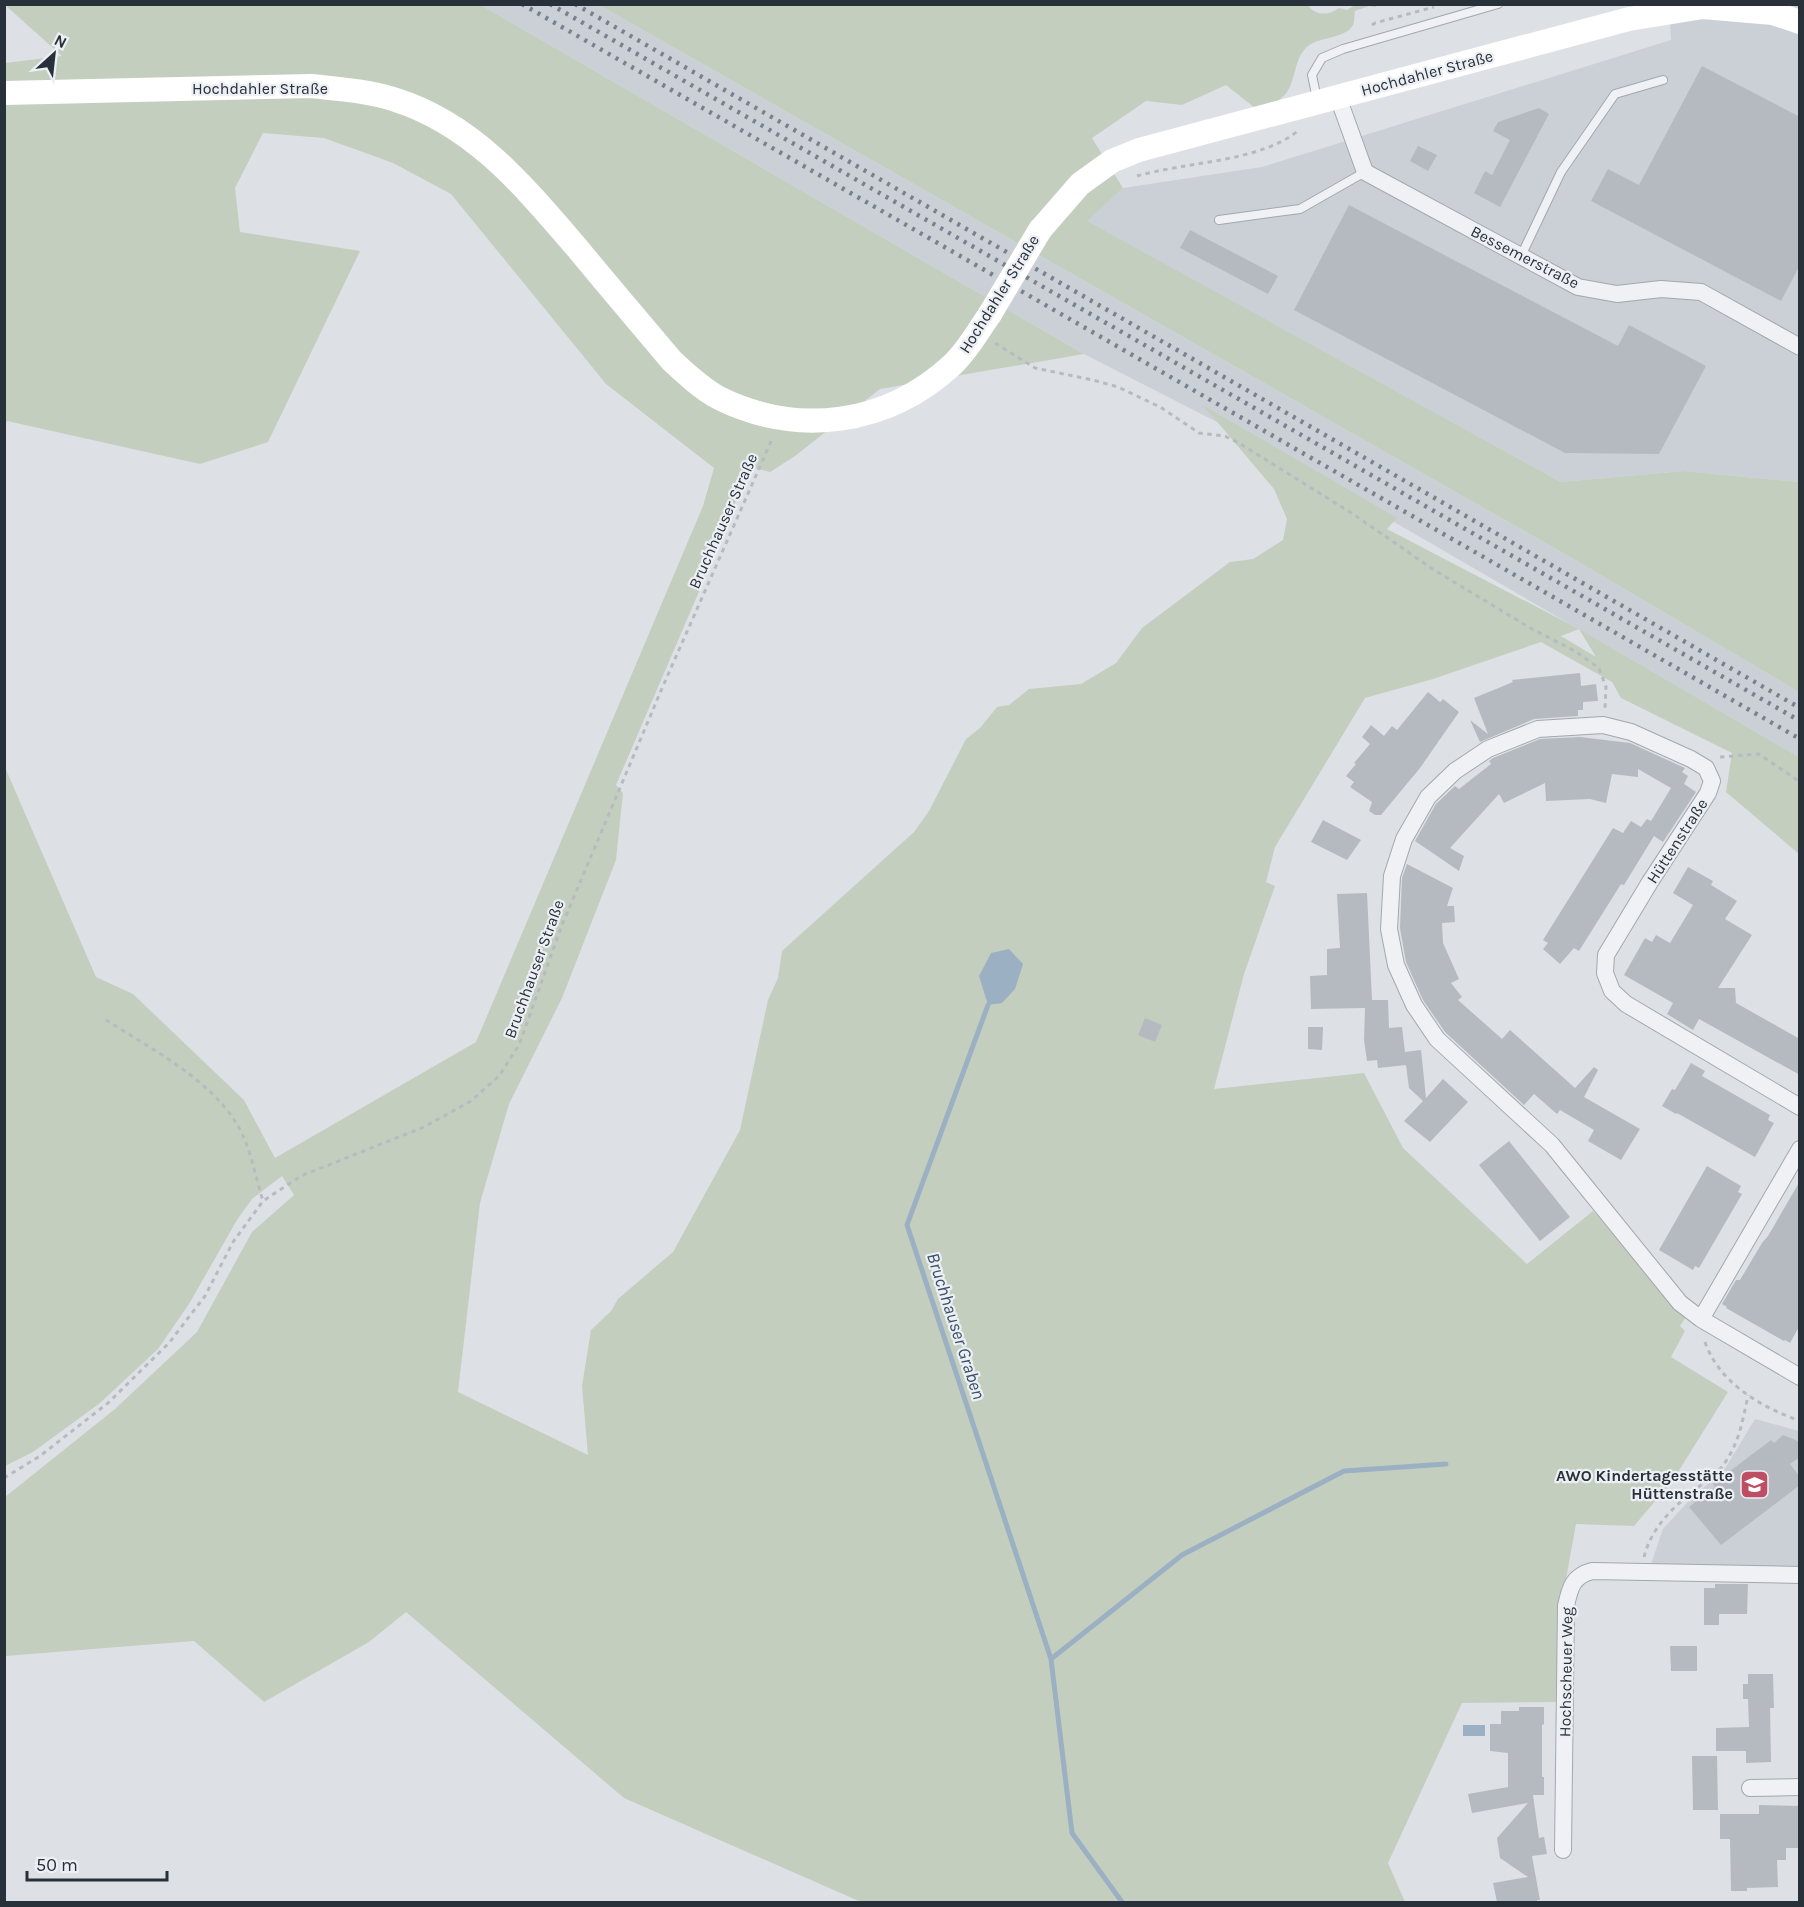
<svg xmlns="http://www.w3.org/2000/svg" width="1804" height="1907" viewBox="0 0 1804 1907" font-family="Karla,sans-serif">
<rect width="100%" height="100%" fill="#dde1e5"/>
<path fill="#cbd0d6" d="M481 5H599L1577 561 1799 692V757L1258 443 1084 354Z
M1669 5H1799V482L1683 471 1561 482 1086 221 1123 188 1262 167 1671 40Z
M1755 1419 1799 1431V1566L1649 1570 1663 1529 1693 1496 1723 1472Z"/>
<path fill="#c4cebf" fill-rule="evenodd" d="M1245 4 1247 6 1249 4H1307C1315 16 1328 16 1339 8L1347 10 1355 5H1376V7L1369 6 1355 11C1354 15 1355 21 1353 25 1347 38 1319 37 1308 46 1290 61 1299 89 1277 101 1271 105 1262 106 1255 108L1226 85 1182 105 1146 101 1092 138 1123 188 1087 221 1561 482 1683 471 1799 482V692L1577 561 599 5Z
M5 5H481L1084 354 880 389 795 456 770 472 746 466 731 517 616 785 623 793 616 860 562 998 509 1104 480 1203 458 1392 588 1455 582 1386 591 1330 611 1311 618 1299 673 1252 740 1130 768 1000 778 978 782 951 914 832 929 811 966 739 980 728 997 707 1009 705 1029 689 1081 684 1116 663 1142 628 1230 562 1253 559 1283 540 1287 519 1274 489 1203 405 1397 518 1387 529 1579 629 1799 757V854L1726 792 1732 753 1621 698 1612 682 1541 642 1433 679 1365 698 1275 847 1266 882 1275 886 1244 974 1214 1089 1364 1073 1403 1148 1527 1264 1593 1211 1686 1317 1680 1326 1685 1331 1671 1357 1728 1392 1673 1480 1634 1526 1576 1524 1566 1579 1561 1588V1702L1462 1703 1388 1863 1405 1902H861L624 1798 406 1612 369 1642 264 1702 194 1641 5 1656V1497L115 1409 197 1332 252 1232 294 1195 282 1176 252 1199 237 1220 189 1304 158 1349 100 1403 33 1452 5 1466 4 765 96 977 133 994 244 1100 275 1158 476 1042 703 506 714 468 606 384 451 194 393 163 324 138 263 133 235 188 240 232 360 251 268 442 200 464 7 421 5 425V63L62 56ZM1579 629 1596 657 1561 636Z"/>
<path fill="#9bb0c2" d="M1009 949 1023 964 1015 989 1002 1003 988 1005 979 976 991 953Z
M1463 1725H1485V1736H1463Z"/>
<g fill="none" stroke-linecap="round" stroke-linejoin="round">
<path stroke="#9bb0c2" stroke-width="5" d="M988 1005 907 1225 1051 1659 1072 1833 1122 1902
M1051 1659 1182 1555 1344 1471 1446 1464"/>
</g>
<path fill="#b5bac1" d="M1702 66 1800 117V265L1781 301 1591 201 1608 169 1639 185Z
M1539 108 1549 114 1500 207 1474 193 1485 171 1492 175 1510 140 1493 131 1498 122Z
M1418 146 1437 155 1428 171 1410 161Z
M1349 205 1618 346 1629 325 1706 366 1659 454 1565 453 1294 310Z
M1190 230 1278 276 1268 294 1180 248Z
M1580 673 1581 686 1596 684 1598 701 1583 702V710H1578V716L1534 719 1480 742 1470 720 1488 734 1474 698 1513 682 1512 680Z
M1428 692 1440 702 1443 699 1459 712 1420 768 1381 815H1375L1369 811 1372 802 1350 787 1354 782 1346 776 1356 764 1354 763 1370 744 1362 737 1371 725 1384 736 1392 726 1397 730Z
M1580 737 1630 743 1685 768 1682 772 1688 776 1684 784 1696 792 1663 842 1654 836 1624 885 1621 884 1579 951 1574 948 1560 964 1543 949 1548 943 1543 940 1613 828 1623 833 1631 821 1641 827 1647 819 1651 821 1671 788 1638 769V777L1612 774 1606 803 1590 799 1546 801 1545 783 1504 803 1499 794 1450 848 1464 856 1459 871 1415 841 1436 804 1455 786 1459 789 1491 764 1489 761 1493 758 1540 739Z
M1323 820 1361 840 1347 860 1311 842Z
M1407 864 1453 888 1447 906H1454L1455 922 1442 923 1443 943 1459 979 1451 983 1462 997 1458 1000 1502 1039 1510 1030 1575 1088 1594 1067 1598 1070 1584 1097 1640 1129 1621 1160 1588 1141 1594 1130 1560 1110 1557 1114 1534 1094 1524 1105 1445 1032 1423 1000 1406 962 1400 928 1402 878Z
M1688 867 1713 881 1711 885 1737 901 1725 919 1752 935 1718 988H1735L1736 1003 1800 1039V1075L1699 1019 1693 1030 1667 1014 1673 1003 1624 975 1645 938 1652 942 1656 935 1670 943 1693 905 1673 893Z
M1367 893 1372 1000H1388L1389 1028 1402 1027 1405 1052 1421 1050 1426 1098 1443 1079 1468 1102 1430 1142 1404 1121 1423 1101 1409 1088 1406 1065 1378 1068 1377 1060 1367 1061 1364 1040 1365 1008 1311 1009 1310 976 1327 975V949L1340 948 1337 894Z
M1145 1018 1162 1025 1155 1042 1138 1035Z
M1308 1027H1323L1322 1050 1308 1049Z
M1691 1063 1705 1071 1702 1076 1770 1115 1768 1120 1774 1123 1755 1157 1677 1113 1676 1114 1662 1106 1672 1089 1675 1090Z
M1509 1141 1570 1217 1540 1241 1479 1165Z
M1707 1166 1741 1186 1738 1192 1742 1194 1699 1268 1695 1266 1693 1270 1659 1250Z
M1800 1181V1325L1790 1343 1785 1340 1784 1341 1726 1308 1727 1307 1722 1304 1736 1280H1740L1762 1243 1768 1236Z
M1783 1435 1800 1442V1457L1790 1464 1800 1477V1485L1721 1545 1689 1507 1715 1487 1713 1484 1771 1440 1774 1443Z
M1715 1584H1748L1747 1614H1719V1625H1704V1588H1715Z
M1670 1646H1697V1671H1671Z
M1748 1674H1773L1774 1708H1770L1771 1762 1746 1763V1751H1716V1728L1749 1727 1748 1699H1743V1684H1748Z
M1519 1707H1544V1724L1542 1725V1777H1544V1795H1533L1539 1838 1544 1837 1547 1854 1532 1856 1540 1900H1537V1902H1497L1493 1883 1528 1877 1500 1858 1497 1838 1528 1803 1472 1813 1468 1794 1508 1787V1753L1490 1751V1724H1501V1711H1519Z
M1692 1756H1717L1718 1810H1693Z
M1759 1805 1800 1806V1848H1786V1860H1777L1778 1887 1747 1888V1891H1731L1730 1839H1720V1814H1759Z"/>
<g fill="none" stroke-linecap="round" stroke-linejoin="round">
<defs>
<path id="service" d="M1317 99 1312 75 1322 58 1343 49 1498 4
M1219 220 1300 209 1365 172
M1521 256 1561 172 1615 94 1663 80"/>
<path id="minor" d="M1338 97 1365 172 1578 287 1617 294 1661 289 1701 292 1800 347
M1800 1107 1626 1004 1612 991 1605 973 1606 955 1650 882 1708 793 1712 781 1706 768 1691 759 1631 732 1603 725 1538 729 1488 749 1455 771 1428 797 1404 839 1392 876 1389 929 1396 965 1414 1005 1437 1039 1552 1145 1680 1303 1701 1319 1800 1377
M1701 1319 1800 1149
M1750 1788 1800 1787
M1563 1850 1566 1606C1570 1587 1573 1576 1592 1571L1800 1575"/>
</defs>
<use href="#service" stroke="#a3a8ae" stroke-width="10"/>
<use href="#minor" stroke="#a3a8ae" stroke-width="18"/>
<path stroke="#b7bbc0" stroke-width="3" stroke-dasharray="4.5 4.5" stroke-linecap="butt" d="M1372 25 1375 23 1434 7
M1137 176C1185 162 1261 162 1299 130
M995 343 1035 368 1093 380 1118 387 1160 407 1199 433 1225 436 1239 443 1353 514 1434 570 1532 629 1575 651 1599 668 1606 687 1605 708
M1720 757 1759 754 1800 782
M106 1020C154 1051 225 1086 246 1143 253 1161 257 1182 263 1201
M1705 1342C1719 1383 1761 1407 1800 1421
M4 1478 40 1456 108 1403 169 1343 205 1296 233 1242 263 1201 301 1176 424 1127 471 1101 499 1076 519 1045 562 925 663 686 773 437
M1644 1557C1651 1528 1674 1506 1696 1489 1706 1481 1717 1474 1724 1464 1739 1443 1743 1420 1748 1395"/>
<use href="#service" stroke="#eff1f4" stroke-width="8"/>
<use href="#minor" stroke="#eff1f4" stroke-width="16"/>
<path stroke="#fff" stroke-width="24" d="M4 93 311 86C339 89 369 91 396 100 475 125 526 189 578 249 609 287 641 324 672 361 686 374 702 389 719 398 798 437 887 425 952 365 968 350 978 331 990 314
M1040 230 1080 184 1112 161 1139 150 1629 19 1703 7 1773 13 1800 22"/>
<path stroke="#78818d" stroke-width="4.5" stroke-dasharray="3 6" stroke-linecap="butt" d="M522 4 1800 739
M550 4 1800 721
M575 4 1800 708"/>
<path stroke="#fff" stroke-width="24" d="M990 314 1040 230"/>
</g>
<defs>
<symbol id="school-square" viewBox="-11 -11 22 22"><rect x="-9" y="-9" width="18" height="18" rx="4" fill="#be4e64" stroke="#eceff3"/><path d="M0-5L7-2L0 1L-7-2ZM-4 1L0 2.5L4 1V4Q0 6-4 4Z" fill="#fff"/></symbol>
</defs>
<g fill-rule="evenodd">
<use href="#school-square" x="1738" y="1468" width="33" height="33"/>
</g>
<g text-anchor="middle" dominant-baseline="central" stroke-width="4.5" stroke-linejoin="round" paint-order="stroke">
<g font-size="16" fill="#28303a" stroke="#eceff3">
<text transform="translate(1427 73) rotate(-15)">Hochdahler Straße</text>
<text x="260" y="88">Hochdahler Straße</text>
<text transform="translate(1525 257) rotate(27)">Bessemerstraße</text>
<text transform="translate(999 294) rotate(-58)">Hochdahler Straße</text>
<text transform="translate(723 521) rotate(-66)">Bruchhauser Straße</text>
<text transform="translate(1677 841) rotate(-57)">Hüttenstraße</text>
<text transform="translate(534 969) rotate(-70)">Bruchhauser Straße</text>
<text transform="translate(1566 1672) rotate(-89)">Hochscheuer Weg</text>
</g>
<g font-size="16" font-weight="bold" fill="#28303a" stroke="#eceff3" text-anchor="end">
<text x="1733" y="1475">AWO Kindertagesstätte<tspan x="1733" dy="18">Hüttenstraße</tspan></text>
</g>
<g font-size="18" font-style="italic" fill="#375069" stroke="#eceff3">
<text transform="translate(956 1326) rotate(72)">Bruchhauser Graben</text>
</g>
</g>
<rect width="1804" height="1907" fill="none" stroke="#28303a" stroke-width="12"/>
<g transform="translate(54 54) rotate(27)" stroke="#eceff3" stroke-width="4.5" paint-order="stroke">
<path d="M0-4.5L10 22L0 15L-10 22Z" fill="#28303a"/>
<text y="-9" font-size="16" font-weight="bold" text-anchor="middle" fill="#28303a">N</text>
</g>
<path d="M27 1871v9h140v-9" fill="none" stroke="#28303a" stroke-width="3"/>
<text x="36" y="1871" font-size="18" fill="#28303a" stroke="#eceff3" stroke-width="4.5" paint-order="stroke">50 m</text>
</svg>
